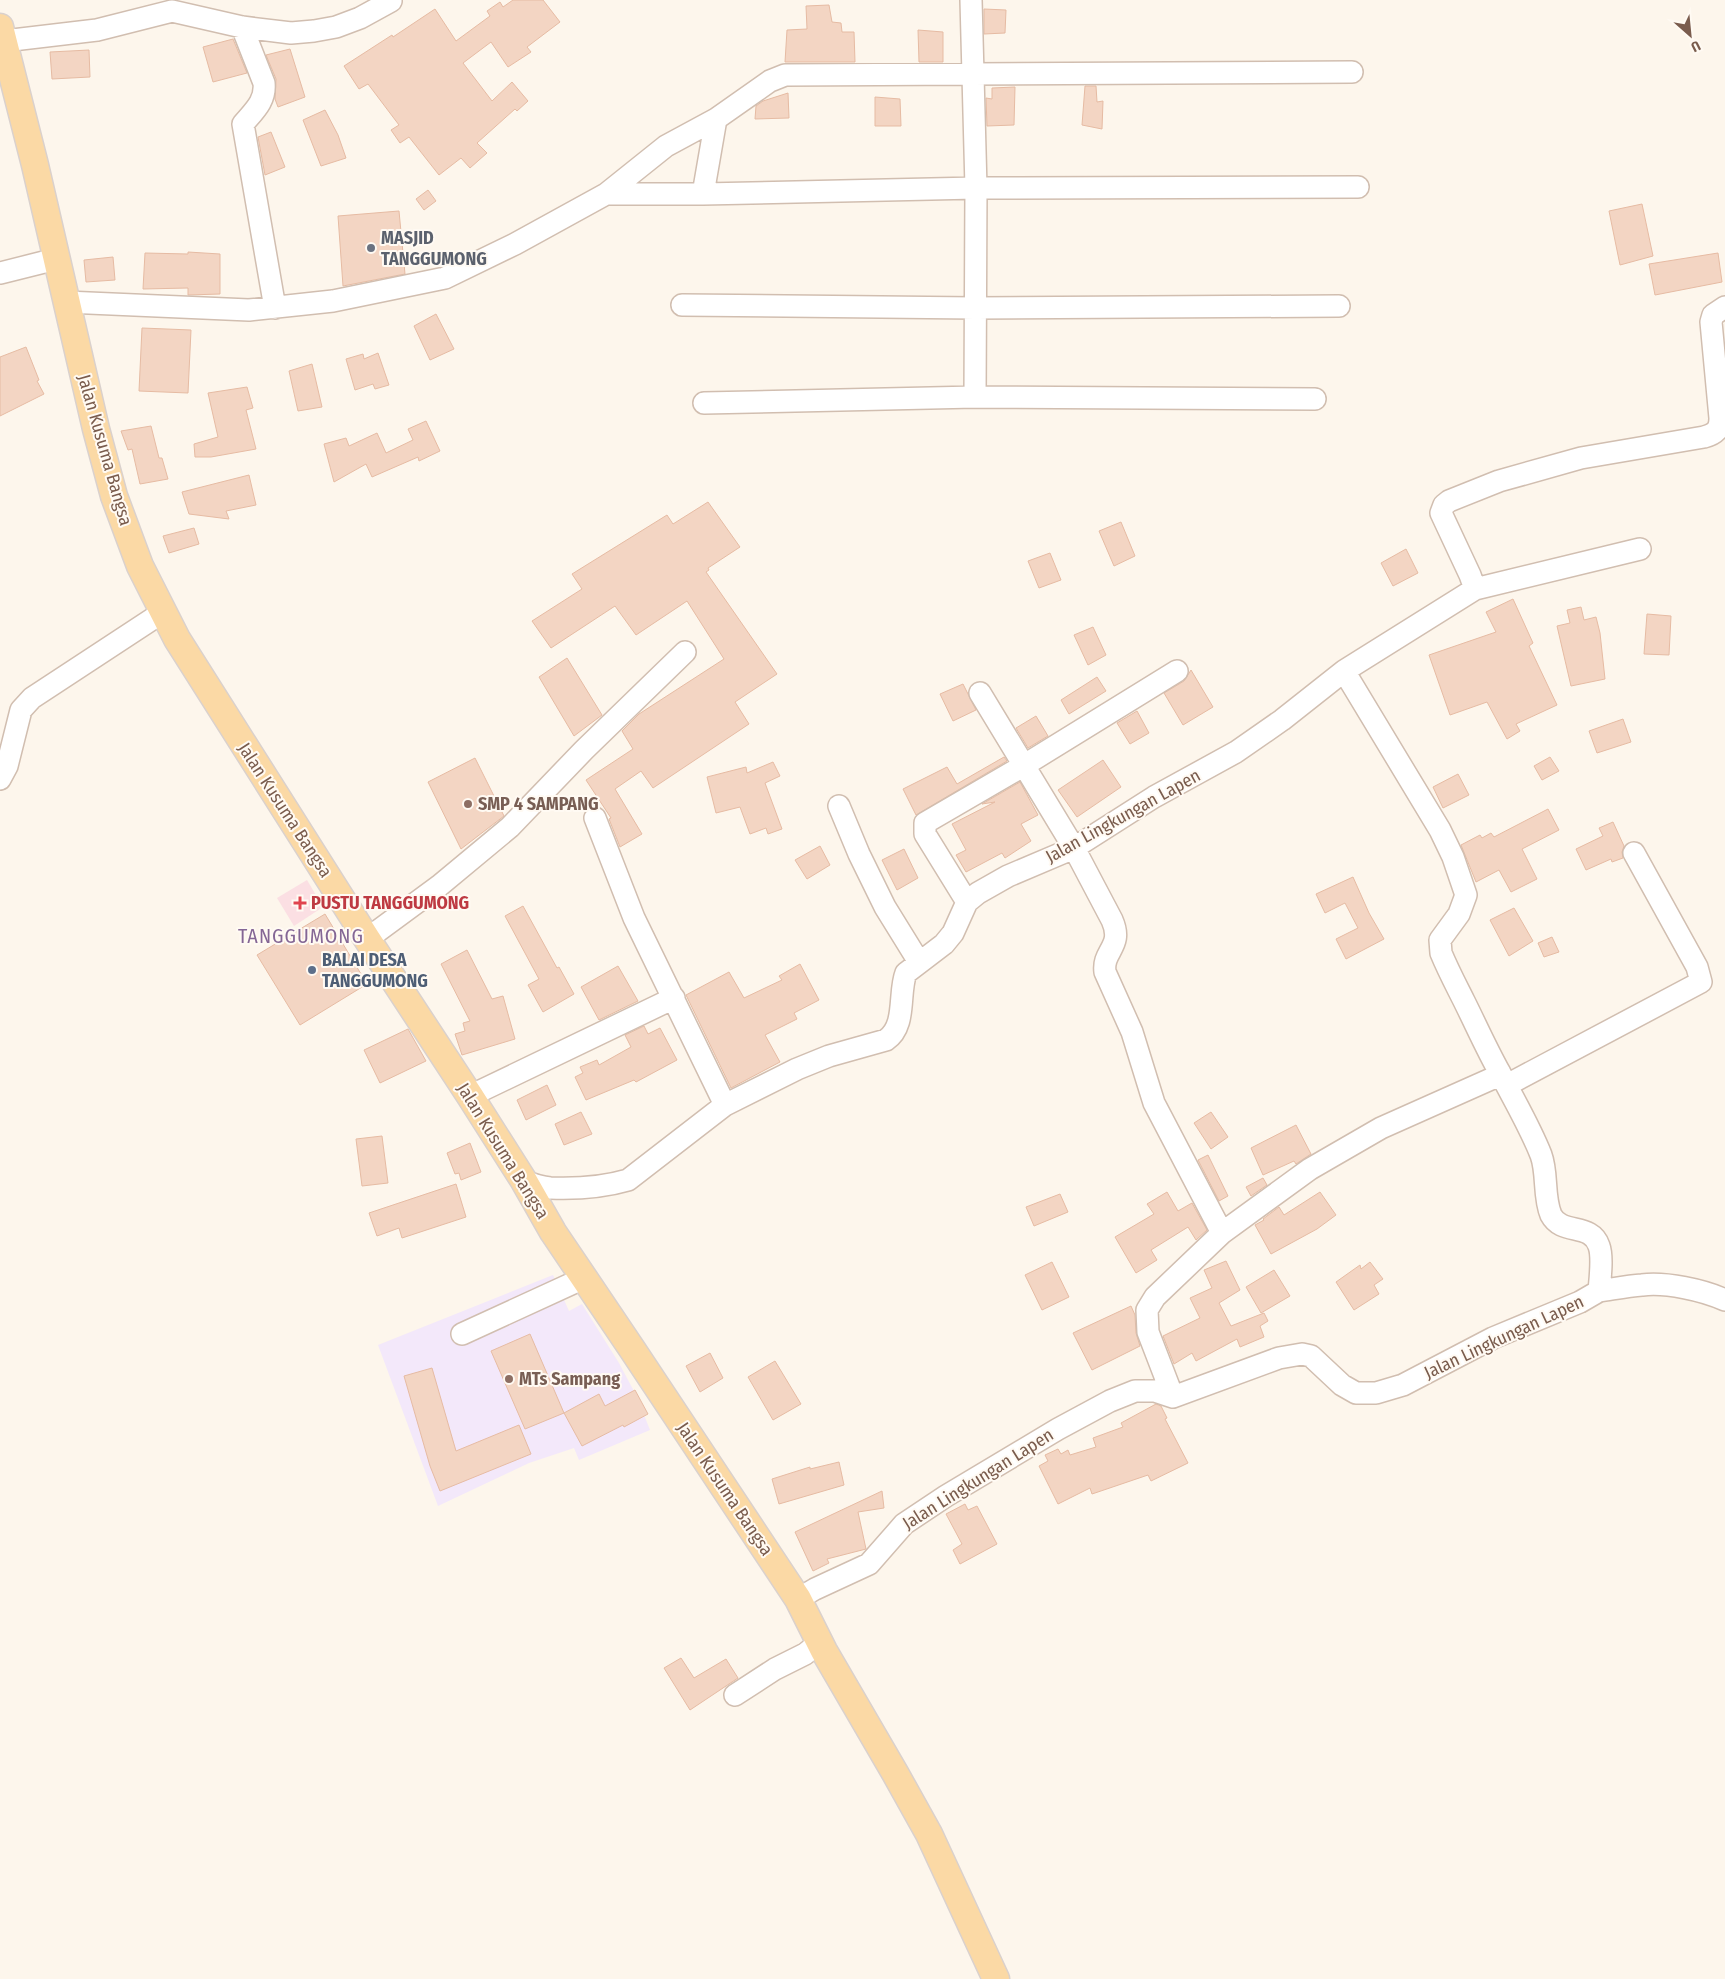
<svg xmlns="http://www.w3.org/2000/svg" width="1725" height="1979" viewBox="0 0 1725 1979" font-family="'Fira Sans Condensed',sans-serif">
<rect width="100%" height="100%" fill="#fdf6ec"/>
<path fill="#f3e8fa" d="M553 1275 569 1311 582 1304 619 1363 636 1395 650 1430 579 1460 574 1448 529 1463 438 1506 378 1345Z"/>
<path fill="#fbdfe3" d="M307 880 323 907 294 926 277 898Z"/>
<path fill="#f3d5c3" stroke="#e6bba3" d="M513 0H543L560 22 527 47 531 52 508 67 491 42 463 63 492 101 512 82 528 101 517 111 515 109 477 143 487 153 470 168 461 158 439 175 409 137 400 143 391 130 399 125 368 84 359 89 344 66 392 35 393 37 435 9 456 41 490 16 487 11 500 2 503 7Z
M829 5 832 22 841 23 842 32H854L855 62H785L787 30 807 29 806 6Z
M984 9 1006 10 1005 33 984 34Z
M918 30 943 32V62H919Z
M233 39 247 73 213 82 203 47Z
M290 49 305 97 278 107 275 99 276 79 266 55Z
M89 50 90 77 52 79 50 52Z
M1085 86H1096L1097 102 1103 101 1102 129 1082 125Z
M1015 87 1014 125 987 126 986 98 992 99V88Z
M788 93 789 118 755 119 756 106 763 101Z
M875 97 900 99 901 126H875Z
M325 110 338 135 346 158 321 166 303 120Z
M271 132 285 167 265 175 258 137Z
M428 190 436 201 424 210 416 199Z
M1642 204 1653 256 1620 265 1609 211Z
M399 211 405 274 343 286 338 216Z
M188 252 220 254V294L188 295V288L143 289 145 253 188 254Z
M1718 253 1722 282 1655 295 1649 264Z
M113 257 115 280 86 282 84 260Z
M436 314 454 349 430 360 414 326Z
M142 328 191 330 188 393 139 391Z
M26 347 39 380 37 381 44 394 0 416V357Z
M378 353 389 385 375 389 373 384 355 390 346 359 363 354 364 359Z
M312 364 322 407 298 411 289 371Z
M247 387 253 408 246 410 256 449 211 457H195L194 444 218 437 208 393Z
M426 421 440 451 419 461 418 457 372 477 366 464 334 482 324 444 346 438 349 446 377 433 386 453 413 440 408 429Z
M151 426 159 458H162L168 479 140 484 132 449 128 450 121 431Z
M249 475 256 505 226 511 229 519 189 514 182 492Z
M708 502 740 547 708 568 709 570 706 572 777 674 735 702 749 724 653 788 641 771 615 789 642 834 620 847 609 819 611 818 586 780 633 749 622 731 639 714 724 659 687 601 636 635 615 606 551 648 532 621 582 589 572 574 667 515 673 524Z
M1121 522 1135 556 1114 566 1099 531Z
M194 528 199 544 169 553 163 536Z
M1406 549 1418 573 1393 586 1381 563Z
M1050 553 1061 580 1039 588 1028 561Z
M1513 599 1533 643 1529 646 1557 705 1516 724 1520 731 1507 739 1487 702 1450 715 1429 655 1496 632 1486 612Z
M1581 607 1584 620 1596 617 1600 633 1605 679 1571 686 1557 626 1570 623 1567 610Z
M1647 614 1671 616 1669 655 1644 654Z
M1093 627 1106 655 1088 665 1074 635Z
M567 658 602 715 574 736 539 677Z
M1191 670 1213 707 1183 725 1164 693 1184 681Z
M1097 677 1106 691 1069 714 1061 700Z
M963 684 976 710 953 721 940 694Z
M1137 711 1149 733 1130 744 1117 723Z
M1036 716 1048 736 1028 748 1016 728Z
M1623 719 1631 742 1597 753 1589 731Z
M1004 757 1007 761 916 815 903 789 947 767 957 784Z
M1550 757 1559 771 1542 780 1534 766Z
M475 758 504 816 461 849 428 782Z
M1103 760 1121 787 1077 817 1058 790Z
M773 762 780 776 765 783 782 829 768 834 766 828 750 834 740 807 716 813 707 777 746 767 747 773Z
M1458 774 1469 795 1443 808 1433 787Z
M1020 782 1038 815 1021 824 1031 841 1005 858 1002 853 966 872 956 855 966 850 952 824 995 802 982 804Z
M1548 809 1559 830 1522 849 1537 879 1511 892 1499 870 1476 882 1461 845 1480 835 1482 838 1491 833 1494 837Z
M1613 822 1624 846 1622 852 1623 858 1612 862 1611 859 1586 870 1576 849 1603 836 1599 828Z
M820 846 830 865 807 879 795 860Z
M904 849 918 878 897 890 882 860Z
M1353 877 1369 913 1384 939 1346 959 1336 939 1358 928 1345 903 1325 913 1316 894Z
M523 906 557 968 559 967 574 994 543 1012 528 985 539 979 505 916Z
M1514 908 1533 941 1509 956 1490 920Z
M325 914 367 984 300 1025 257 955Z
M1552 937 1559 952 1544 957 1538 943Z
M467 950 492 999 503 996 515 1039 462 1055 455 1034 465 1031 463 1023 470 1021 441 964Z
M800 964 819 1000 794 1013 797 1019 765 1035 780 1062 731 1088 686 995 729 972 744 998 782 980 779 976Z
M618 966 638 1001 599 1020 581 987Z
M644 1026 648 1034 660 1028 677 1060 636 1082 634 1080 586 1100 575 1077 583 1073 580 1067 597 1060 599 1065 631 1047 625 1035Z
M408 1029 426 1061 380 1083 364 1050Z
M547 1085 556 1105 526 1120 517 1100Z
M581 1112 592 1134 564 1145 555 1124Z
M1211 1112 1228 1137 1211 1149 1194 1123Z
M1296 1125 1311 1154 1296 1164 1294 1161 1263 1175 1251 1148Z
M382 1136 388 1183 362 1186 356 1139Z
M470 1143 481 1172 461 1180 459 1173 455 1174 447 1153Z
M1208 1155 1228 1196 1219 1201 1198 1160Z
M1263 1178 1267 1185 1251 1196 1246 1187Z
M456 1184 466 1217 402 1238 399 1228 377 1236 369 1213Z
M1167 1192 1178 1211 1192 1203 1207 1230 1196 1240 1188 1227 1151 1250 1157 1260 1136 1273 1115 1237 1154 1214 1147 1204Z
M1320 1192 1336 1215 1317 1229 1271 1254 1255 1225 1264 1220 1263 1219 1279 1207 1284 1215Z
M1060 1194 1068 1212 1034 1226 1026 1207Z
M1226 1261 1240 1290 1219 1303 1231 1326 1264 1313 1268 1321 1260 1326 1264 1337 1240 1347 1237 1339 1196 1361 1192 1353 1174 1364 1163 1336 1200 1318 1190 1298 1212 1288 1204 1270Z
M1052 1262 1069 1297 1042 1310 1025 1275Z
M1370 1262 1383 1279 1374 1285 1379 1294 1354 1310 1336 1282 1360 1265 1361 1269Z
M1274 1270 1290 1296 1261 1313 1246 1287Z
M1131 1306 1135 1315 1136 1333 1140 1346 1092 1370 1073 1333Z
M530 1334 564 1413 525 1429 491 1351Z
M710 1353 723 1378 700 1392 686 1366Z
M775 1361 801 1404 773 1420 748 1377Z
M432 1368 456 1451 519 1425 531 1454 440 1491 430 1466 404 1376Z
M635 1390 648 1414 624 1427 623 1425 582 1446 564 1413 599 1394 605 1406Z
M1156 1404 1161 1406 1167 1418 1165 1419 1188 1463 1151 1481 1148 1475 1092 1494 1090 1488 1058 1504 1039 1466 1048 1461 1045 1455 1058 1449 1061 1454 1068 1450 1070 1455 1096 1447 1093 1438 1123 1427 1121 1423Z
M839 1462 844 1485 779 1504 772 1479 810 1467V1469Z
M882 1491 884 1508 858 1512 866 1549 827 1559 829 1563 813 1571 795 1532Z
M965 1504 968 1510 977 1506 997 1544 960 1564 953 1550 962 1544 946 1514Z
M681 1658 694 1678 726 1659 738 1678 690 1710 664 1668Z"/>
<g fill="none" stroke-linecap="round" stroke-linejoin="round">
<defs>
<path id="minor" d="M971 0 976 188 975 397
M242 27 264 83C266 101 254 111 243 124L275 308
M4 41 97 30 172 11 242 27 291 33 314 31 336 27 360 18 391 1
M606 194H703L976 188 1358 187
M703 194 716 119
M0 273 56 259
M66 302 249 310 333 301 445 278 515 244 606 194 666 146 716 119 770 81 785 75 1352 72
M682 305 975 308 1339 306
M704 403 975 397 1315 399
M1475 589 1640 549
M1344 671 1475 589 1470 575 1441 513 1444 505 1449 501 1499 481 1581 458 1704 437C1715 434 1720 430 1720 418L1711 322 1713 315 1725 307
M980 693 1074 848 1112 920C1124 947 1102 950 1105 972L1132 1032 1154 1103 1222 1233
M0 779 7 766 21 710 32 698 163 612
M839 806 859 854 885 907 919 962
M595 818 634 918 725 1105
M967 902 925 834V823L1023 766 1177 671
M367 939 439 886 510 827 584 750 685 652
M1507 1085 1701 982 1697 967 1634 853
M470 1096 674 998
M524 1181C532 1184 542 1187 550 1188 575 1189 604 1187 628 1180L725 1105 797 1069 829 1056 886 1040C907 1026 898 993 906 973L944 944 953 933 967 902 978 893 1008 876 1074 848 1154 797 1236 752 1282 720 1344 671 1440 830 1453 857 1466 895 1459 914 1440 940 1441 953C1448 970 1456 985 1464 1001 1476 1025 1487 1050 1500 1073 1514 1100 1530 1127 1541 1155 1548 1174 1543 1196 1551 1215 1562 1236 1591 1222 1599 1246 1603 1257 1600 1279 1599 1291L1580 1302 1493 1338 1403 1385 1376 1393H1356L1342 1385 1311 1356 1302 1354 1279 1358 1173 1397 1155 1391H1135L1110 1401 1058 1429 946 1496 904 1524 869 1564 815 1589 798 1599
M1599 1291C1613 1289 1628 1286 1642 1285 1666 1282 1703 1290 1725 1300
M462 1334 584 1278
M1173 1397 1148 1332 1147 1310 1155 1297 1222 1233 1310 1169 1381 1128 1500 1075
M735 1695 775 1669 805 1654 820 1642"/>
<path id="major" d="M0 27 35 165 96 429 114 496 140 566 177 639 367 939 470 1096 524 1181 553 1232 632 1349 798 1599 824 1651 895 1773 929 1834 996 1979"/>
</defs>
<use href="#minor" stroke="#d1beb0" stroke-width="24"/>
<use href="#major" stroke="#dad1cd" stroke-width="29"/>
<use href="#minor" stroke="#fff" stroke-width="21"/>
<use href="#major" stroke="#fbd9a5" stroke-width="26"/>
</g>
<circle fill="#6b7280" stroke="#fffaf3" stroke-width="2" cx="371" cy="248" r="5"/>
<g fill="#8d6e63" stroke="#fffaf3" stroke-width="2">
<circle cx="468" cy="804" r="5"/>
<circle cx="509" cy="1379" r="5"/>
</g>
<path fill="#e0444e" stroke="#fffaf3" stroke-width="2" d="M297.5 895.5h5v5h5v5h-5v5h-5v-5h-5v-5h5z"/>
<circle fill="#5c6f8a" stroke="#fffaf3" stroke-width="2" cx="312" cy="970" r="5"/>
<g text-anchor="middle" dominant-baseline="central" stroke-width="4" stroke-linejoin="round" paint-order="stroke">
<g font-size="18" font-weight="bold" fill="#5b616d" stroke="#fffaf3" text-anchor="start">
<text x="381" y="238">MASJID<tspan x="381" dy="21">TANGGUMONG</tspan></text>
</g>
<g font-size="18" fill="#7a5c4d" stroke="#fffaf3">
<text transform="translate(105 450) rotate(74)">Jalan Kusuma Bangsa</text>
<text transform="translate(285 810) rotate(57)">Jalan Kusuma Bangsa</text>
<text transform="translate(1123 816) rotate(-29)">Jalan Lingkungan Lapen</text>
<text transform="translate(503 1151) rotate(58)">Jalan Kusuma Bangsa</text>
<text transform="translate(1504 1337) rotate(-25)">Jalan Lingkungan Lapen</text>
<text transform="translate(978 1479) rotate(-32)">Jalan Lingkungan Lapen</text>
<text transform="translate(725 1489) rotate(56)">Jalan Kusuma Bangsa</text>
</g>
<g font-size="18" font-weight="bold" fill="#785e54" stroke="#fffaf3" text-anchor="start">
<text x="478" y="804">SMP 4 SAMPANG</text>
<text x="519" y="1379">MTs Sampang</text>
</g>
<g font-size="18" font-weight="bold" fill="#be3a42" stroke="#fffaf3" text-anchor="start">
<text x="311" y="903">PUSTU TANGGUMONG</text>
</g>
<g font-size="18" font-weight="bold" fill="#4e5e75" stroke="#fffaf3" text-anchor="start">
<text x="322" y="960">BALAI DESA<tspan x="322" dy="21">TANGGUMONG</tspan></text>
</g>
<g font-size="20" letter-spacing="1" fill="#846695" stroke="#fffaf3">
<text x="301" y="936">TANGGUMONG</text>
</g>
</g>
<g transform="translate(1690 35) rotate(153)" stroke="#fffaf3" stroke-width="4" paint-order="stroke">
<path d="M0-4L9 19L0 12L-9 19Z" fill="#7a5c4d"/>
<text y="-8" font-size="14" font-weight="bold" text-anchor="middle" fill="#7a5c4d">U</text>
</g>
</svg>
